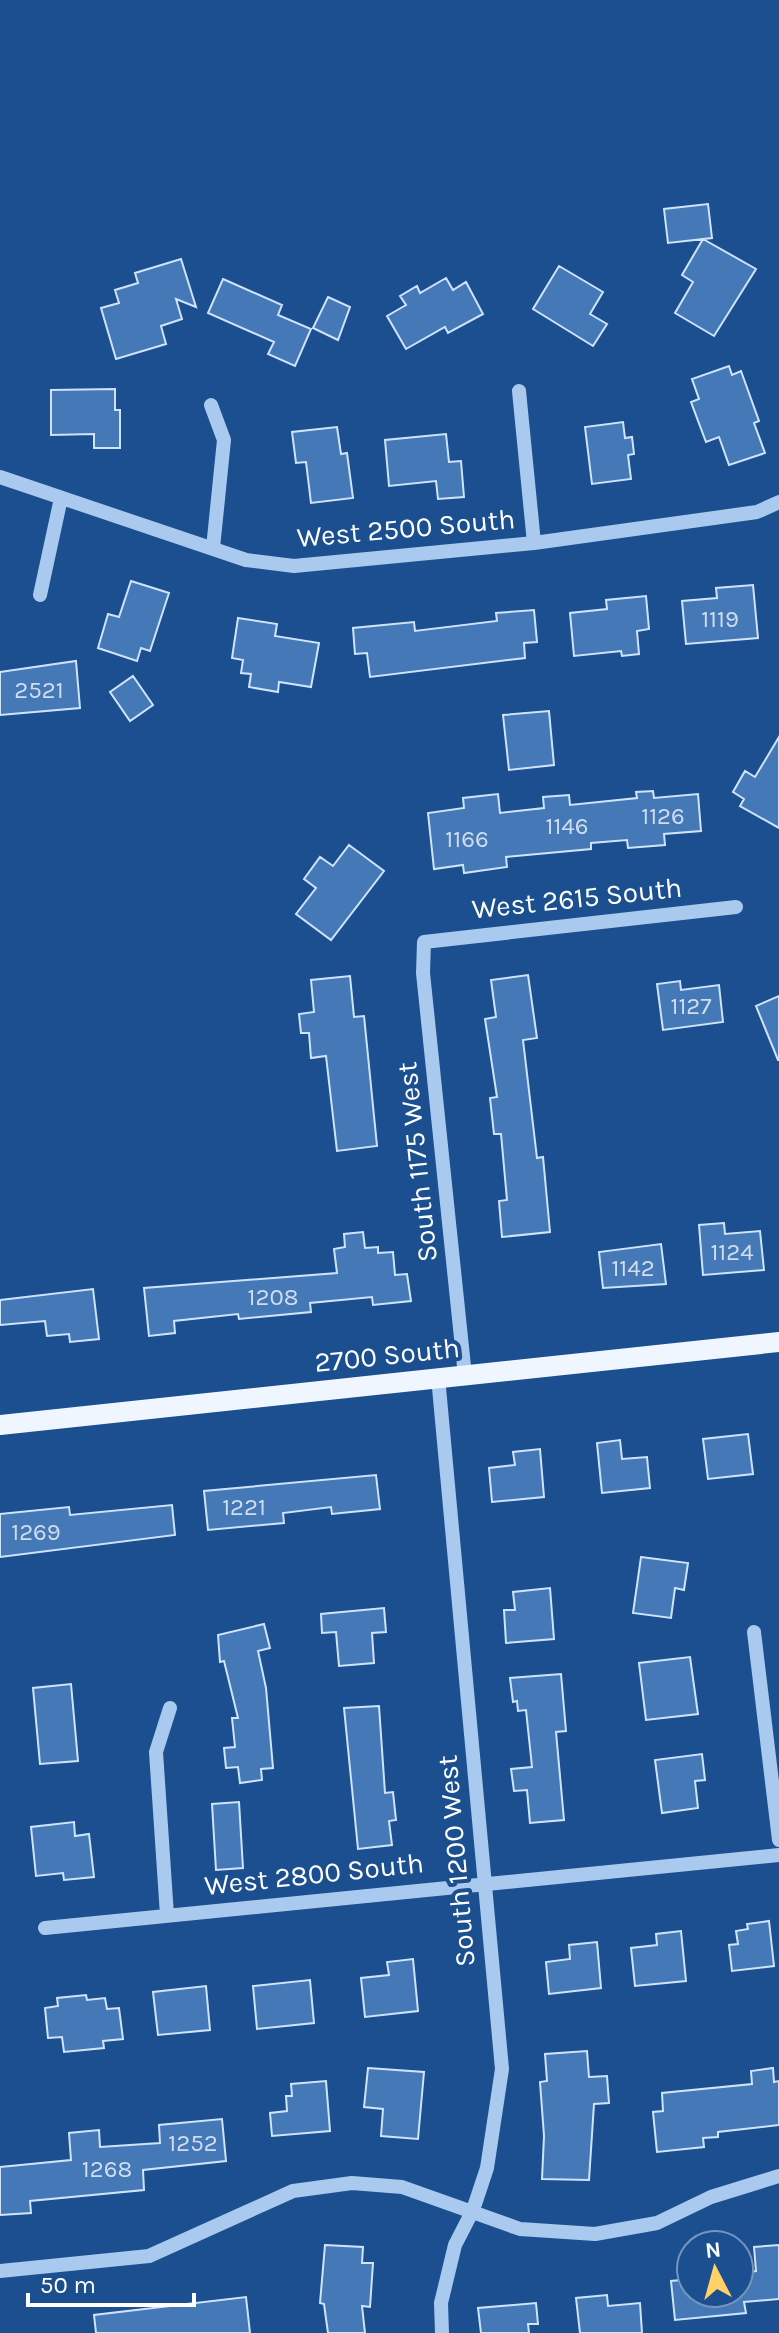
<svg xmlns="http://www.w3.org/2000/svg" width="779" height="2333" viewBox="0 0 779 2333" font-family="Karla,sans-serif">
<rect width="100%" height="100%" fill="#1b4f8f"/>
<path fill="#4478b7" stroke="#cfe3fa" stroke-width="2" d="M708 204 712 238 668 243 664 209Z
M703 239 756 269 714 336 675 313 693 282 682 275Z
M181 259 196 307 176 299 182 319 161 326 166 344 116 359 101 308 119 303 115 290 138 283 135 273Z
M559 266 603 292 590 314 607 324 593 346 533 309Z
M446 278 453 290 466 282 483 314 448 333 445 327 406 349 387 316 406 305 400 296 417 286 420 293Z
M223 279 282 305 278 315 311 329 295 366 268 354 274 342 208 313Z
M328 297 350 307 338 340 313 328Z
M729 366 732 375 741 371 759 421 754 423 765 453 729 465 719 437 706 442 691 402 699 399 692 379Z
M115 389V410H120V448H94V434L51 435V390Z
M623 422 625 438 632 437 634 454 628 455 631 479 592 484 585 427Z
M337 427 341 454 347 453 353 498 311 503 306 462 296 463 292 432Z
M446 434 449 462 461 461 464 497 438 499 436 481 389 486 385 440Z
M131 581 169 593 150 651 141 648 137 661 98 648 108 614 119 617Z
M753 585 758 638 686 644 682 601 717 598 716 588Z
M646 596 649 629 637 631 639 654 622 656 621 651 574 656 570 613 607 609 606 600Z
M534 610 537 642 524 643 525 658 370 677 367 653 355 654 353 628 414 622 415 631 497 621 496 613Z
M238 618 277 624 275 636 319 643 311 687 279 682 278 692 249 687 251 674 241 673 243 660 232 658Z
M76 661 80 708 0 715V672Z
M133 676 153 705 130 721 110 692Z
M549 711 554 765 509 770 503 715Z
M779 737V828L740 806 744 799 733 792 745 771 755 777Z
M653 791 654 798 698 794 701 831 664 834 665 845 628 848 627 840 591 843V849L506 857 507 867 464 873 463 865 434 869 428 813 464 808 463 798 498 794 500 813 544 808 543 797 569 795 570 805 637 798 636 792Z
M349 845 384 871 331 940 296 914 316 888 304 879 320 857 333 866Z
M528 975 537 1038 523 1040 537 1158 543 1157 550 1232 502 1237 499 1201 507 1200 501 1134H494L490 1098 497 1097 485 1019 496 1017 491 980Z
M350 976 354 1017 364 1016 377 1146 337 1151 326 1056 311 1058 309 1033H301L299 1014 314 1012 311 980Z
M680 981 681 990 719 985 723 1022 663 1030 657 984Z
M779 996V1060H778L756 1006Z
M724 1223 725 1234 760 1231 764 1270 703 1275 699 1225Z
M363 1232 365 1248 378 1247V1253L393 1252 395 1275 407 1274 411 1301 373 1305 372 1297 310 1303 311 1312 239 1319 238 1314 174 1321 175 1333 149 1336 144 1288 337 1273 334 1249 345 1247 344 1234Z
M661 1244 666 1284 603 1288 599 1252Z
M93 1289 99 1339 70 1342 69 1334 47 1336 45 1321 0 1325V1300Z
M748 1434 753 1474 708 1479 703 1439Z
M620 1440 622 1459 647 1457 650 1488 602 1493 597 1443Z
M540 1449 544 1497 492 1502 489 1468 515 1465 513 1452Z
M376 1475 380 1509 332 1514 331 1507 283 1513 284 1523 208 1530 204 1491Z
M172 1505 175 1535 0 1557V1514L69 1507 70 1515Z
M641 1557 688 1563 684 1590 675 1588 671 1618 633 1613Z
M550 1588 554 1639 506 1643 504 1610H515L513 1592Z
M384 1608 386 1632 372 1633 374 1663 339 1666 336 1632 322 1633 321 1614Z
M264 1624 270 1648 258 1651 266 1688 273 1768 261 1769 262 1780 240 1783 238 1767 226 1768 224 1748 235 1747 232 1718H238L224 1661 220 1662 218 1635Z
M690 1657 698 1714 646 1720 639 1663Z
M561 1674 566 1731 556 1732 564 1820 530 1823 527 1790 514 1791 511 1769 532 1767 526 1710 518 1711 517 1701 513 1702 510 1678Z
M71 1684 78 1761 40 1764 33 1688Z
M379 1706 385 1793 393 1792 396 1820 389 1821 392 1845 358 1849 344 1708Z
M702 1754 705 1780 695 1781 698 1808 662 1813 655 1760Z
M239 1802 243 1868 216 1870 212 1804Z
M74 1822 75 1836 89 1834 94 1877 64 1880 63 1873 36 1876 31 1827Z
M769 1921 774 1966 732 1971 729 1945 738 1944 736 1931 748 1929 747 1924Z
M681 1931 686 1981 635 1986 631 1948 657 1945 656 1934Z
M597 1942 601 1988 549 1994 546 1962 570 1959 569 1945Z
M413 1959 418 2011 365 2017 361 1978 389 1975 387 1962Z
M310 1980 314 2023 257 2029 253 1986Z
M206 1986 210 2030 158 2035 153 1992Z
M86 1995 87 2000 105 1998 107 2009 119 2008 123 2039 103 2041 104 2048 64 2052 62 2037 48 2038 45 2008 58 2006 57 1998Z
M587 2051 589 2077 607 2076 609 2103 594 2104 589 2180 542 2179 544 2136 540 2082 547 2081 545 2054Z
M368 2068 424 2072 418 2139 381 2136 383 2109 364 2107Z
M773 2068 774 2082 779 2081V2125L718 2132V2137L703 2138 704 2147 657 2152 653 2112 663 2111 662 2093 752 2084 751 2071Z
M326 2081 330 2131 272 2136 270 2113 287 2111 286 2096H292L291 2084Z
M222 2119 226 2161 143 2170 144 2190 30 2201 31 2213 0 2215V2167L71 2160 69 2133 99 2130 100 2147 160 2143 159 2125Z
M325 2245 363 2247 362 2263H373L370 2307 362 2306 365 2333H328L324 2304 320 2303Z
M779 2245V2299L744 2302 746 2313 675 2320 671 2281 691 2279V2293H739V2273L756 2271 754 2247Z
M607 2295 608 2306 640 2303 642 2333H580L576 2298Z
M246 2297 250 2333H96L94 2315Z
M536 2303 538 2324H528L529 2333H481L478 2308Z"/>
<g fill="none" stroke-linecap="round" stroke-linejoin="round">
<path stroke="#a9c9ee" stroke-width="14" d="M519 391 534 543
M211 405 224 440 213 548
M0 477 246 560 294 566 534 543 757 512 779 502
M40 595 61 498
M465 1376 423 973 424 942 736 907
M438 1377 502 2069 487 2168 473 2210 455 2245 441 2303 442 2333
M754 1632 779 1840
M167 1915 156 1752 170 1708
M45 1928 779 1855
M0 2271 149 2256 293 2191 352 2183 402 2187 520 2229 595 2234 657 2223 711 2197 779 2176"/>
<path stroke="#f0f6ff" stroke-width="20" d="M0 1425 779 1342"/>
</g>
<g text-anchor="middle" dominant-baseline="central" stroke-width="8" stroke-linejoin="round" paint-order="stroke">
<g font-size="24" fill="#d0dded">
<text x="720" y="619">1119</text>
<text x="39" y="690">2521</text>
<text x="663" y="816">1126</text>
<text x="567" y="826">1146</text>
<text x="467" y="839">1166</text>
<text x="691" y="1006">1127</text>
<text x="732" y="1252">1124</text>
<text x="633" y="1268">1142</text>
<text x="273" y="1297">1208</text>
<text x="244" y="1507">1221</text>
<text x="36" y="1532">1269</text>
<text x="193" y="2143">1252</text>
<text x="107" y="2169">1268</text>
</g>
<g font-size="28" fill="#fff" stroke="#1b4f8f">
<text transform="translate(406 528) rotate(-5)">West 2500 South</text>
<text transform="translate(577 898) rotate(-6)">West 2615 South</text>
<text transform="translate(417 1162) rotate(-96)">South 1175 West</text>
<text transform="translate(387 1355) rotate(-6)">2700 South</text>
<text transform="translate(456 1861) rotate(-95)">South 1200 West</text>
<text transform="translate(314 1874) rotate(-6)">West 2800 South</text>
</g>
</g>
<g transform="translate(715 2269) rotate(354)"><circle r="38" fill="#1b4f8f" stroke="#7695bc" stroke-width="2"/>
<path d="M0-6L14 30L0 20L-14 30Z" fill="#ffd166"/>
<text y="-12" font-size="22" font-weight="bold" text-anchor="middle" fill="#ffffff">N</text>
</g>
<path d="M28 2293v12h166v-12" fill="none" stroke="#ffffff" stroke-width="4"/>
<text x="40" y="2293" font-size="24" fill="#ffffff" stroke="#1b4f8f" stroke-width="6" paint-order="stroke">50 m</text>
</svg>
